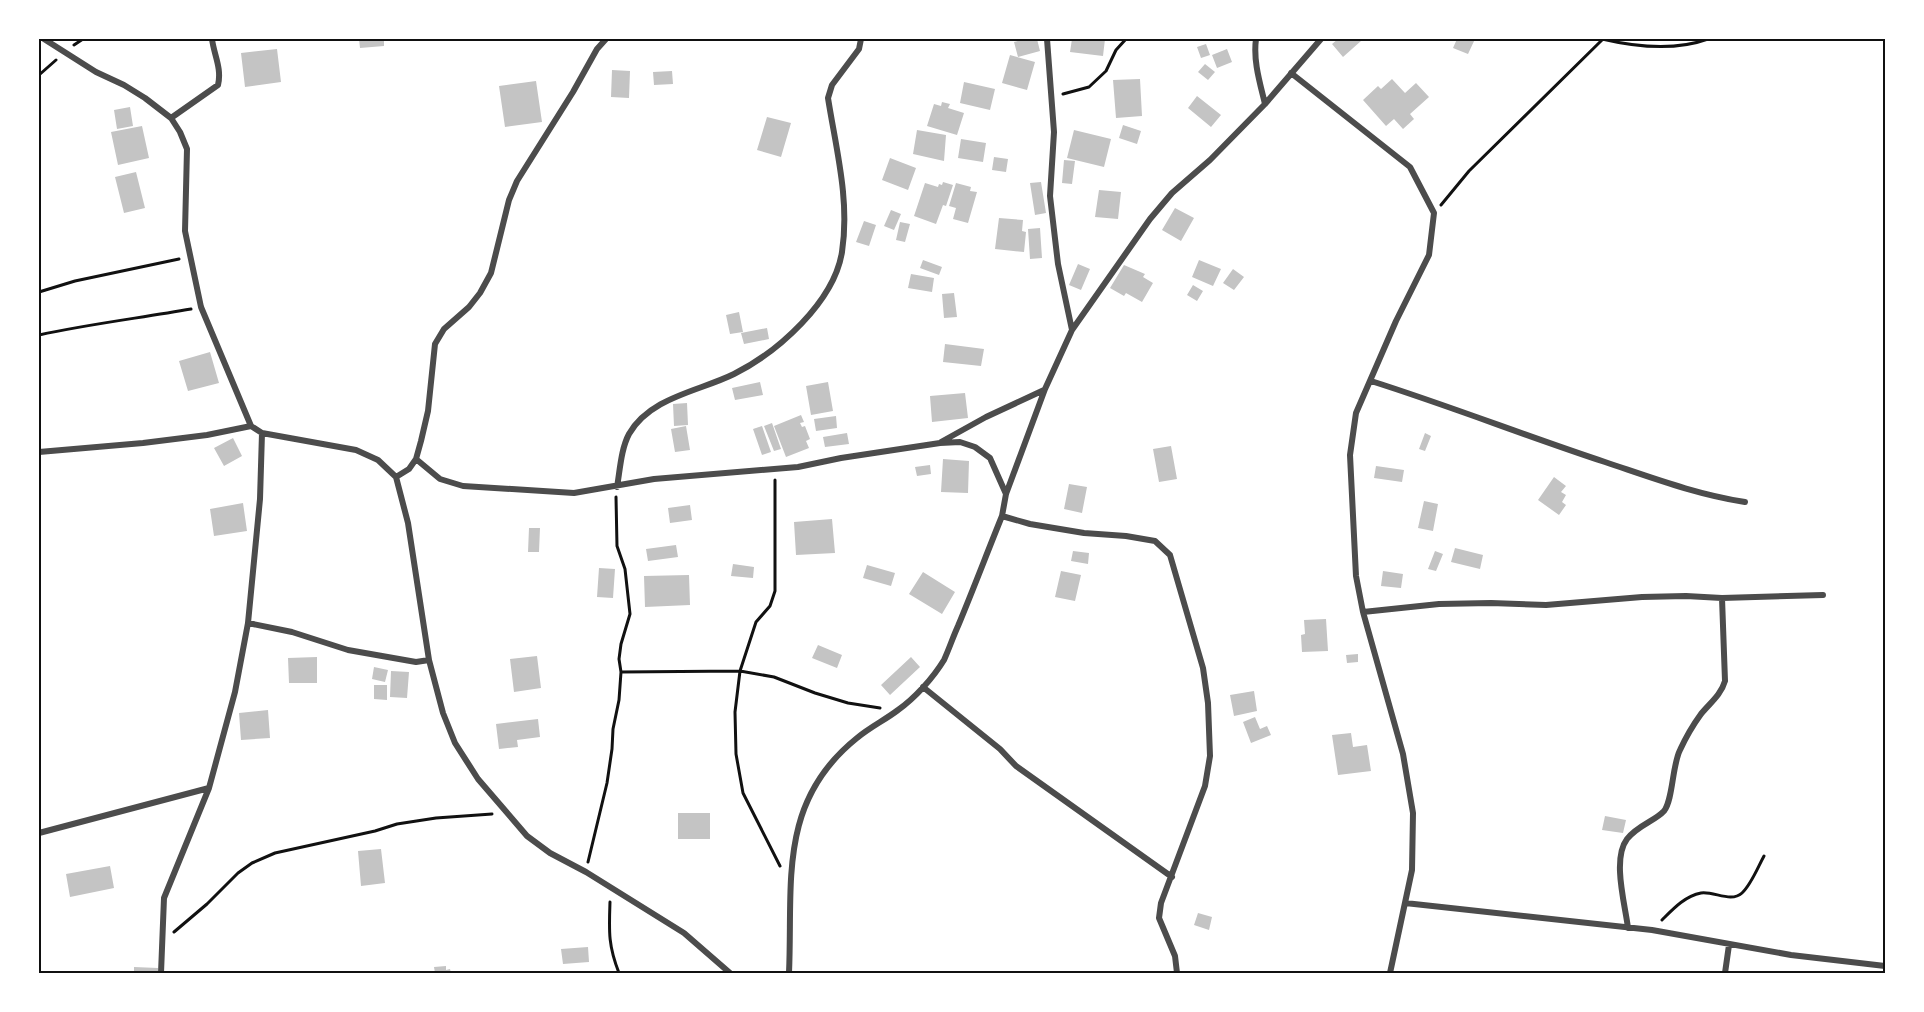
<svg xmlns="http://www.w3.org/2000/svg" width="1924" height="1012" viewBox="0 0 1924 1012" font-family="'Archivo Narrow',sans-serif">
<rect width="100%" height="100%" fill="#fff"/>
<path fill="#c4c4c4" d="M359 39H384V46L360 48Z
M1025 39H1037L1040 51 1018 57 1014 42Z
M1072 39H1105L1103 56 1070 52Z
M1338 39H1359L1361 41 1343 57 1332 44Z
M1457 39H1475L1468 54 1453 48Z
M1206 44 1210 55 1201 58 1197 47Z
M277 49 281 82 245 87 241 53Z
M1227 49 1232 62 1217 68 1212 55Z
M1010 55 1035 62 1027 90 1002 83Z
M1205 64 1215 72 1208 80 1198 72Z
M612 70 630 71 629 98 611 97Z
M672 71 673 84 654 85 653 72Z
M1140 79 1142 116 1116 118 1113 80Z
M1392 79 1405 93 1416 83 1429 97 1410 114 1414 119 1403 129 1394 119 1386 126 1363 100 1378 86 1381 89Z
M536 81 542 122 505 127 499 86Z
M964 82 995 89 990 110 960 103Z
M1197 96 1221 115 1211 127 1188 108Z
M942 102 950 104 948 108 964 113 957 135 927 126 934 104 941 106Z
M130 107 133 126 117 129 114 110Z
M767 117 791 123 781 157 757 150Z
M1123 125 1141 131 1137 144 1119 138Z
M142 126 149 158 118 165 111 132Z
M917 130 946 135 944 161 913 154Z
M1074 130 1111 139 1104 167 1067 158Z
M961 139 986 143 983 162 958 158Z
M994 157 1008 159 1006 172 992 170Z
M890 158 916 168 908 190 882 180Z
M1064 160 1075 161 1072 184 1062 183Z
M136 172 145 208 124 213 115 177Z
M943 182 953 185 946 206 943 205 936 224 914 216 925 183 938 187 939 184 942 185Z
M1041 182 1046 213 1035 215 1030 183Z
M956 183 971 187 970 191 977 192 968 223 953 219 956 208 949 206Z
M1099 190 1121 192 1118 219 1095 217Z
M1175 208 1194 218 1181 241 1162 230Z
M891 210 901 214 894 230 884 226Z
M999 218 1023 220 1022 231 1026 232 1024 252 995 249Z
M864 221 876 225 869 246 856 242Z
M900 222 910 224 905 242 896 240Z
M1040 228 1042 258 1030 259 1028 229Z
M923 260 942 267 939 275 920 268Z
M1199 260 1221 269 1213 286 1192 277Z
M1078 264 1090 269 1081 290 1069 285Z
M1124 265 1145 274 1143 277 1153 283 1142 302 1126 293 1124 296 1110 288Z
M1233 269 1244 277 1234 290 1223 283Z
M911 274 934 278 932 292 908 288Z
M1193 285 1203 291 1197 301 1187 295Z
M954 293 957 317 944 318 942 294Z
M739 312 743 332 730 334 726 315Z
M767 328 769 339 744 344 741 333Z
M945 344 984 349 981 366 943 362Z
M210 352 219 383 188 391 179 361Z
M760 382 763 395 735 400 732 388Z
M828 382 833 411 811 415 806 386Z
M965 393 968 418 932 422 930 396Z
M687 403 688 425 674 426 673 404Z
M801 415 804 422 800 423 802 427 805 426 810 439 806 441 809 448 786 457 774 426Z
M836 416 837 428 816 431 814 419Z
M772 423 781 449 774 451 764 426Z
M686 426 690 450 675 452 671 429Z
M762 426 771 452 762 455 753 429Z
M847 433 849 444 825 447 823 437Z
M1425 433 1431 436 1425 451 1419 449Z
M233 438 242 456 224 466 214 448Z
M1171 446 1177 479 1159 482 1153 449Z
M943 459 969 461 968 493 941 492Z
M930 465 931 474 917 476 915 467Z
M1376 466 1404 470 1402 482 1374 478Z
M1554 477 1566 486 1561 492 1566 495 1562 502 1566 505 1559 515 1538 500Z
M1069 484 1087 487 1082 513 1064 509Z
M1424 501 1438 504 1433 531 1418 528Z
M243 503 247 531 214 536 210 509Z
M690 505 692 520 670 523 668 508Z
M832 519 835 553 796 555 794 522Z
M529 528H540L539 552H528Z
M676 545 678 557 648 561 646 549Z
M1455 548 1483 555 1480 569 1451 562Z
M1073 551 1089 553 1088 564 1071 561Z
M1435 551 1443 554 1436 571 1428 569Z
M733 564 754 567 753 578 731 576Z
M867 565 895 573 891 586 863 578Z
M599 568 615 569 613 598 597 597Z
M1061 571 1081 575 1075 601 1055 597Z
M1383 571 1403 574 1401 588 1381 586Z
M923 572 955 592 942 614 909 594Z
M689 575 690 605 645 607 644 576Z
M1326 619 1328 651 1302 652 1301 635 1305 634 1304 620Z
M818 645 842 655 837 668 812 658Z
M1358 654V662L1347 663 1346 655Z
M537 656 541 688 514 692 510 659Z
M317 657V683H289L288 658Z
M911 657 920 667 890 695 881 685Z
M374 667 388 670 385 682 372 679Z
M391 671 409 672 407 698 390 697Z
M374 685H387V700L374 699Z
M1254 691 1257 711 1234 716 1230 695Z
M268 710 270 738 241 740 239 713Z
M1255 717 1260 729 1267 726 1271 735 1251 743 1243 722Z
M538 719 540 737 517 740 518 747 499 749 496 724Z
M1351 733 1353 747 1367 745 1371 771 1338 775 1332 735Z
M678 813H710V839H678Z
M1605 816 1626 820 1623 833 1602 830Z
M381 849 385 883 361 886 358 851Z
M110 866 114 888 70 897 66 874Z
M1198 913 1212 917 1209 930 1194 925Z
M588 947 589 962 563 964 561 949Z
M446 966V970L450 969 451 973H435L434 967Z
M134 967 158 968V973H134Z"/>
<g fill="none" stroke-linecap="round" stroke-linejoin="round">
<path stroke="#111" stroke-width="3" d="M1602 39C1636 47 1675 51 1708 39
M74 45 83 39
M39 75 56 60
M1063 94 1089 87 1106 71 1116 50 1126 39
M1441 205 1469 171 1603 39
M39 292 75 281 179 259
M39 335C89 324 140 318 191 309
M775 480V591L770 606 756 622 740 671 735 712 736 754 743 793 780 866
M621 672 740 671 774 677 815 693 848 703 880 708
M588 862 607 783 612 749 613 729 619 700 621 672 619 659 621 644 630 614 625 569 617 546 616 497
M610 902C609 931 608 945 619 973
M1662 920C1673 909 1685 896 1701 893 1714 891 1731 903 1742 893 1751 885 1758 867 1764 856
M174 932 207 904 238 873 252 863 275 853 375 831 397 824 436 818 492 814"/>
<path stroke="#4c4c4c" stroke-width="6" d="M44 39 96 72 124 85 145 98 171 118 180 132 187 149 185 231 201 307 251 426 262 433 356 450 378 460 396 477 408 523 429 660 443 713 455 743 478 779 527 836 550 853 586 872 684 933 730 973
M1047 39 1054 132 1050 196 1058 264 1072 330
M1256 39C1253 61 1260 83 1265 104
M1291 73 1410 167 1434 213 1429 255 1396 321 1356 413 1350 455 1356 576 1363 612 1403 754 1413 813 1412 870 1390 973
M171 118 218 85C222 68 214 55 212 39
M1371 381C1450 406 1526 436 1605 462 1653 478 1695 494 1745 502
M941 442 986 417 1044 390
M39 452 143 443 207 435 251 426
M416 459 440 479 463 486 574 493 654 479 798 467 841 458 940 443 960 442 975 447 990 458 1006 494
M396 477 409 469 416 459 421 441 428 411 435 344 444 329 469 307 480 293 491 273 509 200 517 181 573 92 597 49 606 39
M617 487C620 470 621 449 629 434 650 397 700 391 734 374 778 352 834 302 842 252 850 200 836 149 828 98L832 85 859 49 861 39
M1002 516 1030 524 1084 533 1126 536 1155 541 1170 555 1203 668 1208 703 1210 756 1205 786 1161 903 1159 918 1175 956 1177 973
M1363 612 1439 604 1491 603 1546 605 1642 597 1686 596 1722 598 1823 595
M248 623 292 632 348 650 416 662 429 660
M923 687 1000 749 1016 766 1172 877
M39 833 209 788
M1405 903 1652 930 1791 955 1885 966
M1628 928C1625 904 1612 859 1627 839 1638 825 1655 821 1664 811 1673 800 1672 766 1680 750 1686 737 1693 725 1701 714 1710 703 1721 695 1725 681L1722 598
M161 973 164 898 209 788 235 692 248 623 260 499 262 433
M789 973C793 883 777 802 857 738 870 727 885 720 898 710 915 698 933 678 944 660 949 649 953 637 958 626 973 590 987 553 1002 516L1006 494 1045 389 1072 330 1150 219 1172 193 1210 160 1265 104 1321 39
M1725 973 1729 945"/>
</g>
<rect width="1924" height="1012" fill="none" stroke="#ffffff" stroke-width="81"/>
<rect x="40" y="40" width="1844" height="932" fill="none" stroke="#111" stroke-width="2"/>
</svg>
